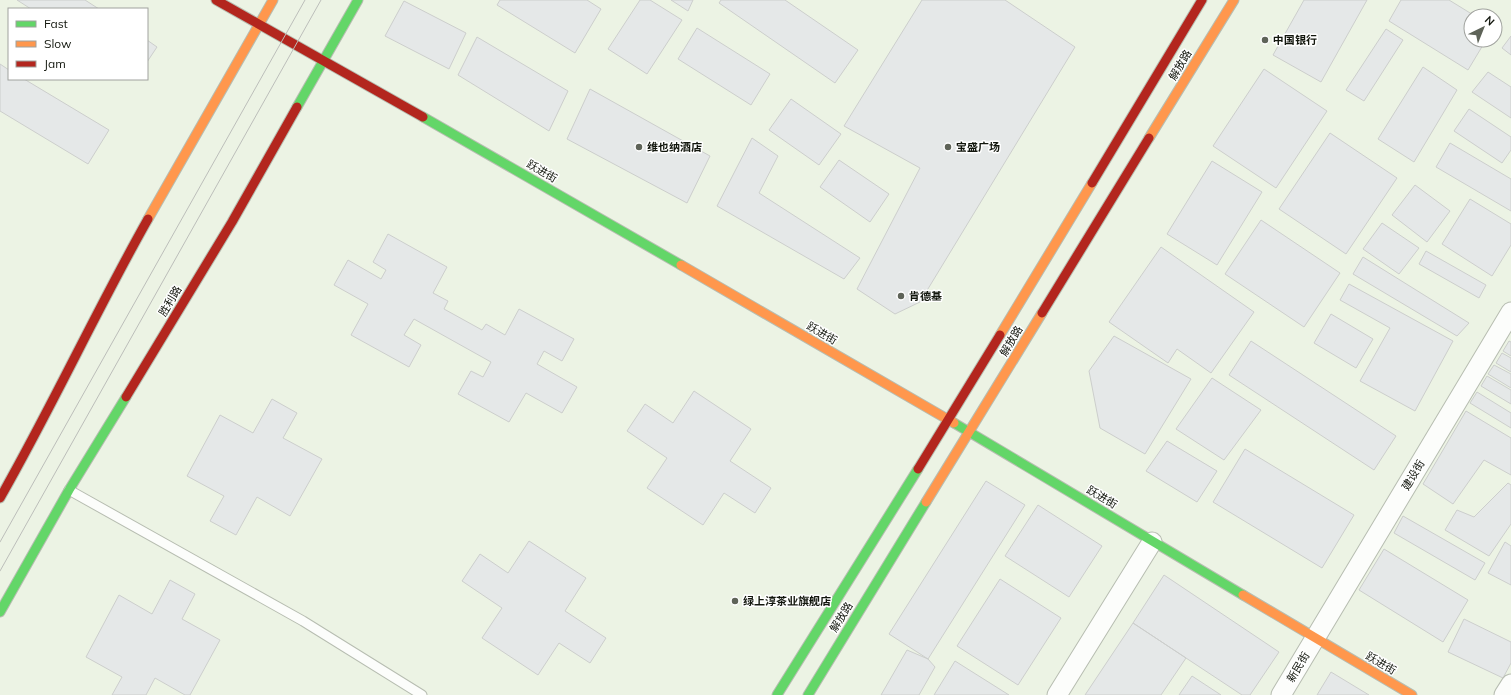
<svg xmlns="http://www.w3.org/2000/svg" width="1511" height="695" viewBox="0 0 1511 695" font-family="Mulish,'Noto Sans SC',sans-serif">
<rect width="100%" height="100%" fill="#ecf3e4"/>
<path fill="#e5e8e8" stroke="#cccecc" d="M17 0H85L99 9H31Z
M500 0H587L601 9 575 53 497 5Z
M640 0H650L682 20 647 74 608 49Z
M671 0H693L688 11Z
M721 0H785L858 50 835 83 719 3Z
M922 0H1005L1075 47 920 302 895 314 857 289 920 168 844 126Z
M1304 0H1367L1321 82 1273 55Z
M1401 0H1449L1475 16H1471V40H1486L1468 70 1389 21Z
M404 1 466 33 449 69 385 36Z
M697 28 770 74 751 105 678 59Z
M1386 29 1403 40 1364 101 1346 90Z
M1511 36V55L1502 48Z
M477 37 568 91 549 131 458 75Z
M147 40 157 47 147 62Z
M0 64 9 70V79H24L109 130 88 164 0 111Z
M1423 67 1457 90 1414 162 1378 139Z
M1264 69 1327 111 1276 188 1213 146Z
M1488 72 1511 87V118L1472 92Z
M590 89 710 156 687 203 567 139Z
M791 99 841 134 819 165 769 130Z
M1469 109 1511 137V150L1502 163 1454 131Z
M1330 133 1397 178 1346 254 1279 209Z
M752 138 778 156 759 193 860 258 844 279 717 206Z
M1450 143 1511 179V211L1436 167Z
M839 160 889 194 870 222 820 187Z
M1212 161 1262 192 1217 265 1167 234Z
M1415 185 1450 211 1427 242 1392 215Z
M1470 199 1511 224V245L1492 276 1442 244Z
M1261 220 1340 273 1304 327 1225 274Z
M1382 223 1419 248 1399 274 1363 249Z
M388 234 447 267 433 293 448 301 444 309 482 330 486 324 505 335 519 309 574 339 562 361 544 351 537 364 577 387 562 413 526 393 509 422 458 394 471 371 483 377 491 362 414 319 404 335 421 345 409 367 351 335 368 304 334 285 348 260 381 279 386 270 373 262Z
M1161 247 1254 312 1211 373 1177 349 1168 363 1109 322Z
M1426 251 1486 285 1479 298 1419 264Z
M1363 257 1469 323 1457 336 1353 274Z
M1349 284 1453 341 1415 411 1360 381 1390 328 1340 300Z
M1331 314 1373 339 1356 368 1314 343Z
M1114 336 1191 379 1145 454 1100 428 1089 371Z
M1251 341 1396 436 1374 470 1229 375Z
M1509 341 1511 342V356L1503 351Z
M1502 353 1511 358V372L1496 363Z
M1494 365 1511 374V388L1488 374Z
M1487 376 1511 390V404L1481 386Z
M1212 378 1261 410 1224 460 1176 429Z
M694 391 751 429 730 461 771 488 755 513 724 493 703 525 647 488 667 458 627 431 645 404 673 423Z
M1477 392 1511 413V428L1470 403Z
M272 399 297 413 283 438 322 459 290 516 257 497 236 535 210 521 224 496 187 476 220 415 253 433Z
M1466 411 1511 438V475L1484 460 1453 504 1423 484Z
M1167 441 1217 471 1197 502 1146 471Z
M1245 449 1354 515 1322 568 1213 502Z
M986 481 1025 505 928 659 889 634Z
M1508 483 1511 485V524L1489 556 1445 530 1457 510 1474 517Z
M1038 505 1102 546 1069 597 1005 556Z
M1403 516 1485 563 1475 580 1394 533Z
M529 541 586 578 565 611 606 638 590 663 559 643 538 675 482 638 502 608 462 581 480 554 508 573Z
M1505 542 1511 546V585L1488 573Z
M1384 549 1468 600 1443 642 1359 590Z
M1164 575 1279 652 1250 695H1242L1133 623Z
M1000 579 1061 618 1018 685 957 646Z
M170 580 195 594 182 619 220 640 190 695H185L155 678 146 695H112L122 677 86 657 119 595 152 614Z
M1464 619 1511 642V663L1503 678 1448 652Z
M1133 623 1186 658 1161 695H1085Z
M907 650 928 659 935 667 919 695H881Z
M955 661 1009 695H934Z
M1331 672 1369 695H1317Z
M1192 676 1221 695H1179Z"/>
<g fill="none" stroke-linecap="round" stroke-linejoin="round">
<defs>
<path id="lane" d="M69 490 303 621 422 695"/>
<path id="street" d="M1057 695 1152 542
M1281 695 1511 312
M1504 695 1511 684"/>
<path id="fast" d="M297 107 358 0
M423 117 681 265
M954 423 1243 595
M0 612 69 490 126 397
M777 695 918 469
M808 695 926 502"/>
<path id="slow" d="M1149 138 1234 0
M148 219 273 0
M681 265 954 423
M1000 335 1092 183
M926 502 1042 313
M1243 595 1412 695"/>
<path id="jam" d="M216 0 423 117
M1092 183 1202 0
M1042 313 1149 138
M126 397 232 222 297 107
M918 469 1000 335
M0 498C52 407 96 311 148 219"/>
</defs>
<use href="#lane" stroke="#b7bdb1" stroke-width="11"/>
<use href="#street" stroke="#b7bdb1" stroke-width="21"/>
<use href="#fast" stroke="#b7bdb1" stroke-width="11"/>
<use href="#slow" stroke="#b7bdb1" stroke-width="11"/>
<use href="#jam" stroke="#b7bdb1" stroke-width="11"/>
<use href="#lane" stroke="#fcfdfb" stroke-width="9"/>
<use href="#street" stroke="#fcfdfb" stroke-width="19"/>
<use href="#fast" stroke="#63d668" stroke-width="9"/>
<use href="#slow" stroke="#ff974d" stroke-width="9"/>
<use href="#jam" stroke="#b3261e" stroke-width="9"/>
<path stroke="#bcbeba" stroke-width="1" d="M0 542 305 0
M0 571 321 0"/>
</g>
<g fill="#5e6358" stroke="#fff" stroke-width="1.5">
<circle cx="1265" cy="40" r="4"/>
<circle cx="639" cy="147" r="4"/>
<circle cx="948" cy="147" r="4"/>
<circle cx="901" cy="296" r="4"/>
<circle cx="735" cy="601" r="4"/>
</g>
<g text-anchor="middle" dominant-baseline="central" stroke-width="3" stroke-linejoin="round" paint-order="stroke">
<g font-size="11" font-weight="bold" fill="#12160d" stroke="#fff" text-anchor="start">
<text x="1273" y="40">中国银行</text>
<text x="647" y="147">维也纳酒店</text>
<text x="956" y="147">宝盛广场</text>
<text x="909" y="296">肯德基</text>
<text x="743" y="601">绿上淳茶业旗舰店</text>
</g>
<g font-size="11" fill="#12160d" stroke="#fff">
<text transform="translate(1180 65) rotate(-59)">解放路</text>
<text transform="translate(542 171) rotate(30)">跃进街</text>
<text transform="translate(170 301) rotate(-59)">胜利路</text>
<text transform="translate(822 333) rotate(30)">跃进街</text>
<text transform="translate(1011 341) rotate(-59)">解放路</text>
<text transform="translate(1413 475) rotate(-59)">建设街</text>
<text transform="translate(1102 497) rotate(31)">跃进街</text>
<text transform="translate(841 617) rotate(-58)">解放路</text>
<text transform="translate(1381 663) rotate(30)">跃进街</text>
<text transform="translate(1298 667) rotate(-59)">新民街</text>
</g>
</g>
<rect x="8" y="8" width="140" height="72" fill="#ffffff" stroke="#a0a29e"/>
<rect x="16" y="21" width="20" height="6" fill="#63d668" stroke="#a0a29e"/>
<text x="44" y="28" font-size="12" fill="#12160d">Fast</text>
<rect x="16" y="41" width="20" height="6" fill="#ff974d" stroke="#a0a29e"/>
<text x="44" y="48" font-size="12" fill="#12160d">Slow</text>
<rect x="16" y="61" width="20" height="6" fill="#b3261e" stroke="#a0a29e"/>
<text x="44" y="68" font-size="12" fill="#12160d">Jam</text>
<g transform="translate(1483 28) rotate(43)"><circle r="19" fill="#ffffff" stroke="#a0a29e"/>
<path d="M0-3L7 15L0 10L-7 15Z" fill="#5e6358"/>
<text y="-6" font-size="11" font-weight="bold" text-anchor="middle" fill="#12160d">N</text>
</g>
</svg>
